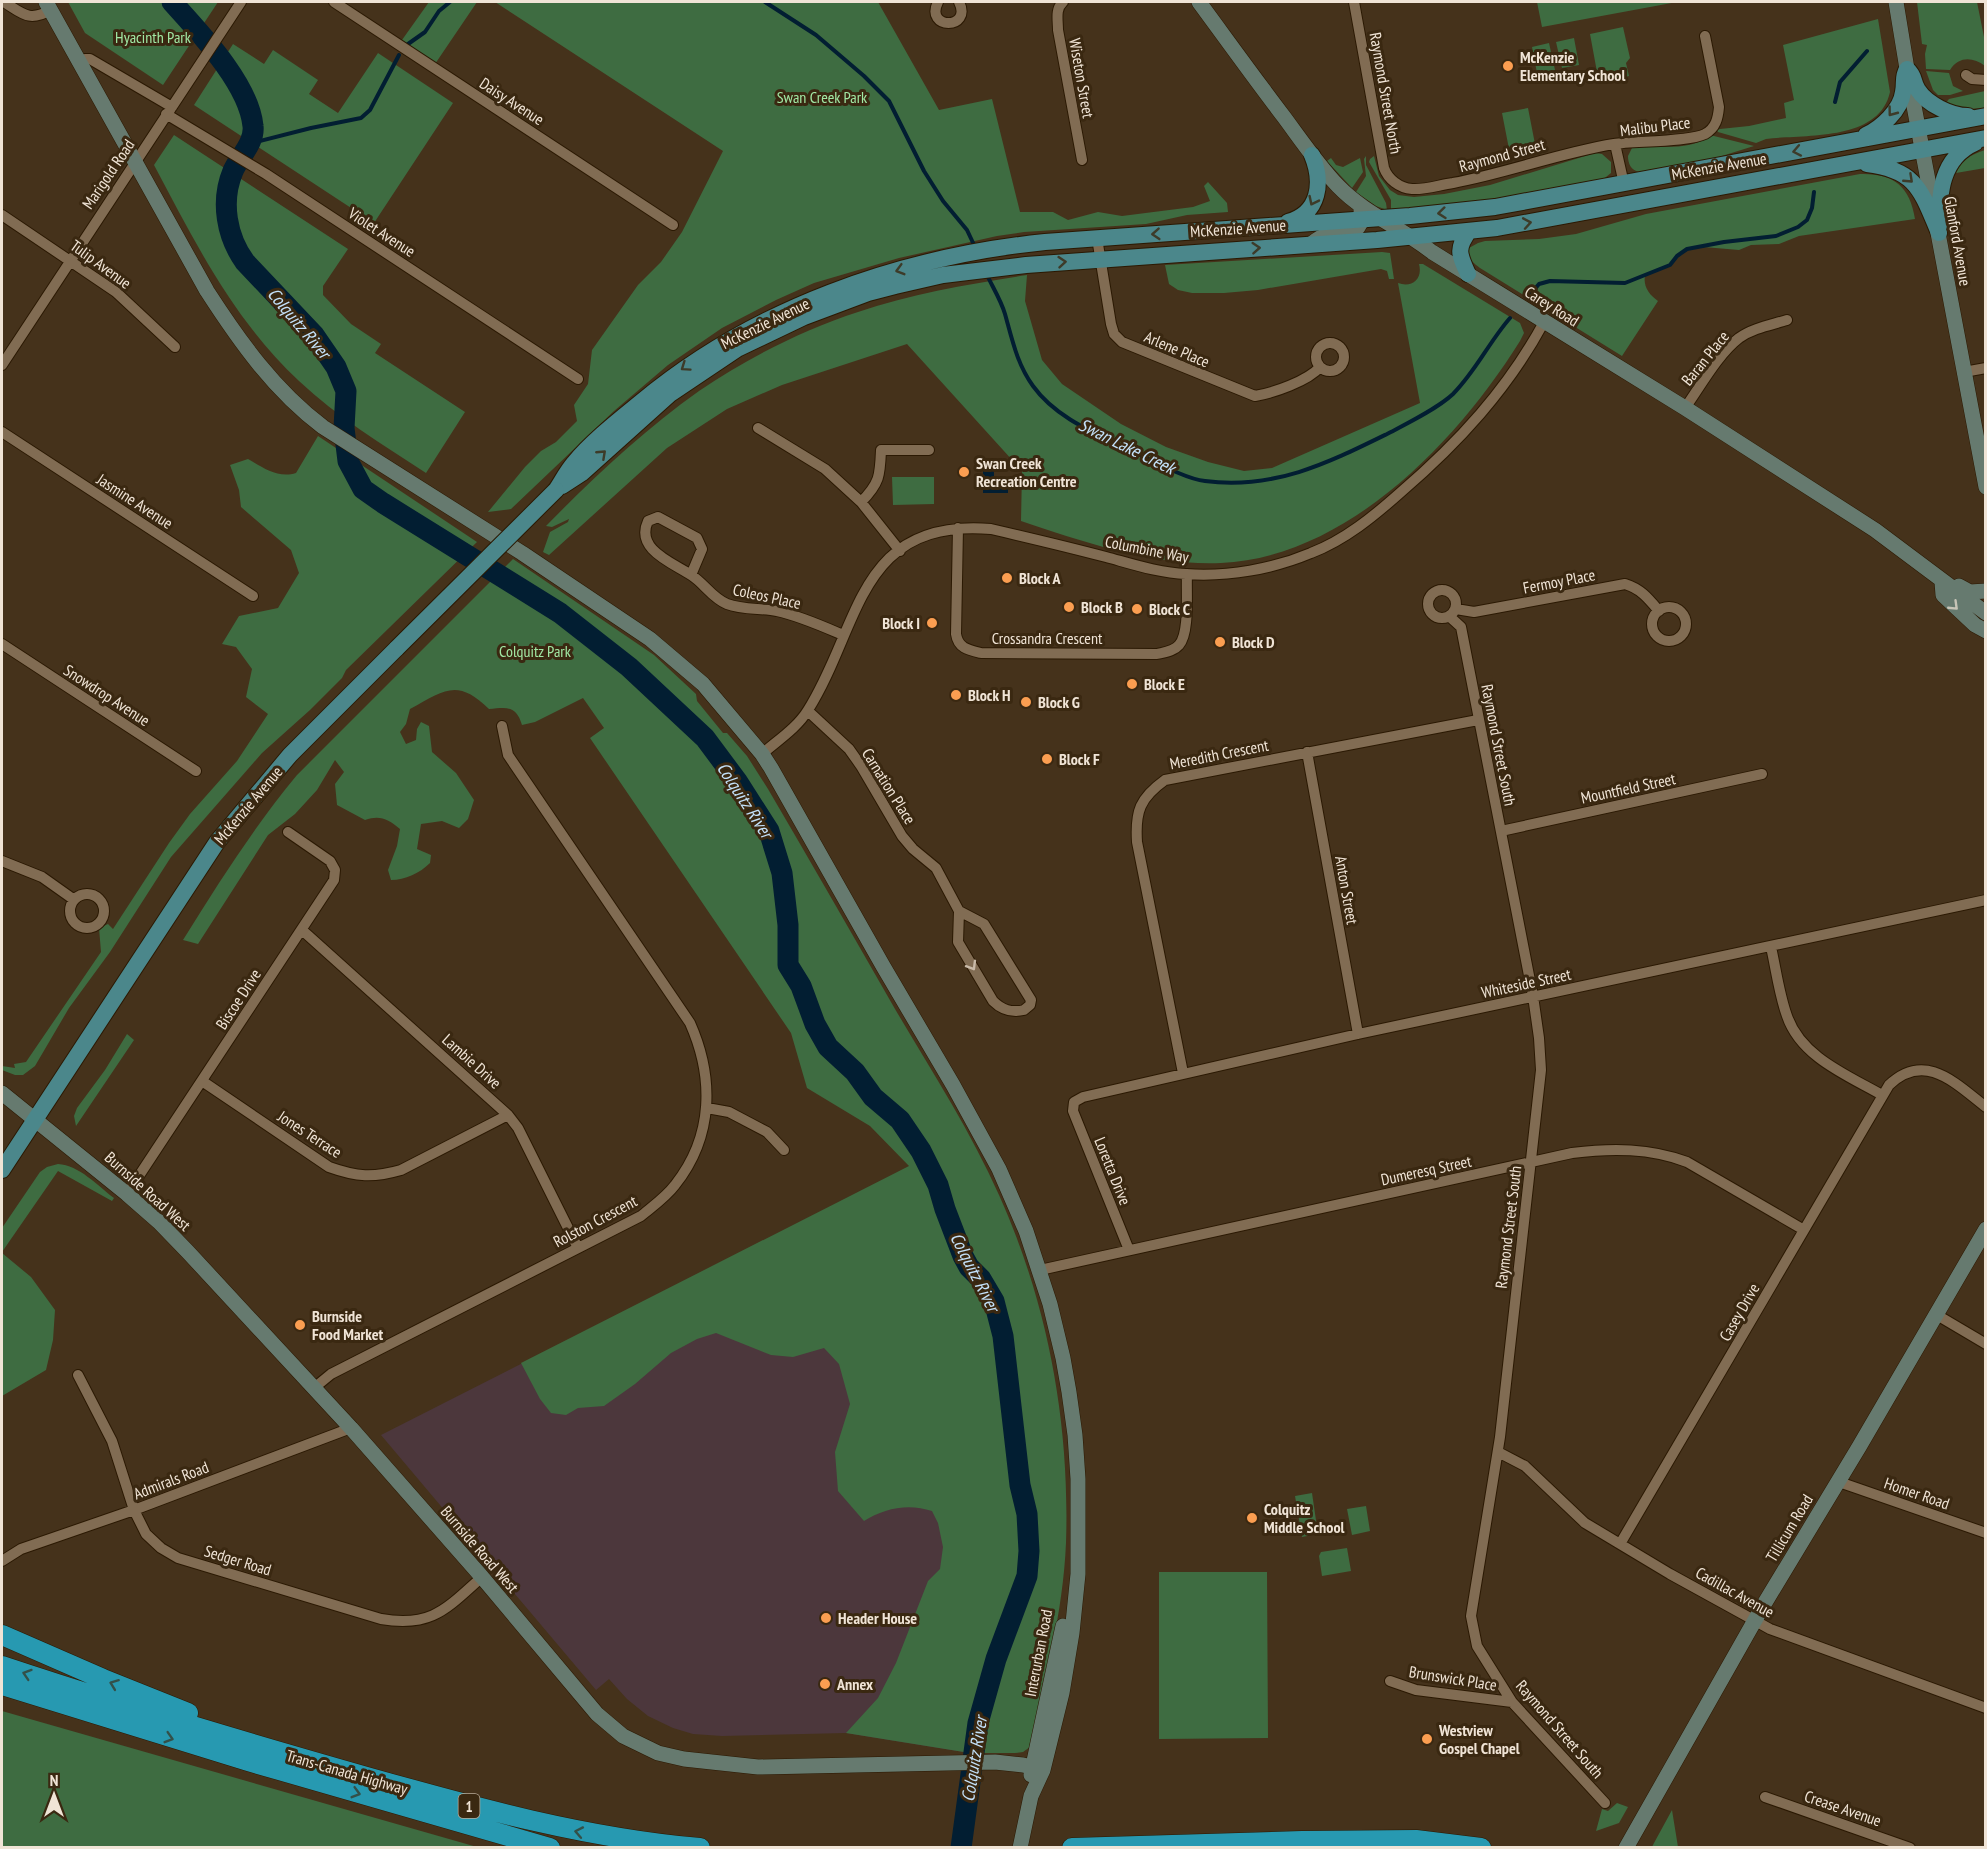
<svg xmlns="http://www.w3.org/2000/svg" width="1987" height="1849" viewBox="0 0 1987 1849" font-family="'PT Sans Narrow',sans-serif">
<rect width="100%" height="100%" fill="#45321b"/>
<path fill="#4c373c" d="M934 1154 970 1753 846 1733 722 1736 693 1734 673 1728 648 1716 627 1699 609 1679 596 1690 381 1435Z"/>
<path fill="#3e6c41" d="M68 2H218L163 85 85 33Z
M429 2H477L435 64 402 40Z
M495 2H878L939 110 992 99 1020 212H1053L1068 220 1098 212 1122 216 1193 207 1210 201 1204 186 1208 182 1227 203 1228 212 1187 215 1146 224 1024 232 997 236 899 258 814 283 776 300 722 328 668 365 614 411 511 509 488 512 525 467 541 451 556 442 577 421 574 405 588 384 592 350 638 285 661 262 682 232 723 151Z
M1537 2H1677L1542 27Z
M1917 2H1977L1985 42V66C1973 57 1959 56 1950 70L1926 69 1925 54 1927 45 1922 44Z
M1878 19 1890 92C1879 142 1805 134 1766 139L1756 143 1718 132 1717 130 1720 129 1749 126 1786 118 1784 103 1794 100 1783 45Z
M1623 27 1630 58 1626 63 1629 76 1599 83 1590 34Z
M1574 38 1579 65 1562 68 1556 42Z
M1549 43 1555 70 1537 73 1532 47Z
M233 44 264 64 273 50 318 80 309 94 338 113 378 53 453 103 374 223 194 105Z
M1926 71 1949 73 1953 86 1963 91 1950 95H1938L1933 90Z
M1985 91V108L1965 109 1945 104 1949 99Z
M1528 108 1535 144 1509 149 1502 113Z
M174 135 348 249 323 286V295L351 324 381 344 375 353 465 412 426 473C382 444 337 417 299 381 233 319 196 244 154 165Z
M1710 135 1754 146 1709 160 1639 172C1631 170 1628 164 1628 156L1632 148 1637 147C1660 145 1691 152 1710 135Z
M1985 150V168L1956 173C1962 159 1971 155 1985 150Z
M1595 153 1602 154 1611 162V173L1601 181C1531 193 1462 206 1391 209V200L1369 162 1370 159 1374 156 1379 176 1390 190 1398 195 1414 197 1444 194 1490 185Z
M1366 156V165L1386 203 1387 210 1376 206 1356 192 1366 176 1364 159Z
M1331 158 1336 165 1343 167 1360 158 1363 172 1352 188 1327 161Z
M1860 174C1893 173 1910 186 1915 219L1799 236 1779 244 1751 245 1739 250 1704 247 1687 249 1677 256 1670 265 1645 276C1643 286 1649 295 1658 301L1622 356 1480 268C1472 262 1467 258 1469 248L1478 243 1485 241 1539 239 1576 234 1646 214Z
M1382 252 1390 253 1394 279H1389L1387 271 1381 269 1258 290 1224 293H1192L1178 290 1169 284 1165 265Z
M1419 264H1423L1520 323 1524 333 1520 341C1457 442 1347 557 1221 563 1155 566 1083 542 1021 521L1022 471 907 344 782 385 727 409 667 448 549 555 543 552 550 532 568 522 569 519 552 527 546 526C593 478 644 430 699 391 747 358 803 330 858 312 913 293 970 284 1027 275L1025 301 1042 360 1062 384 1121 424 1166 447 1208 462 1244 471 1272 468 1420 403 1398 283C1412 288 1423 279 1419 264Z
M318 436 477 542 346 670 342 678 310 710 262 753 171 857 110 952 69 1008 35 1066 23 1075H15L2 1070V1066L15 1068 14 1064 26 1062 101 952 99 928 108 924 113 929 169 843 190 814 237 761 268 714 246 697 252 669 236 647 222 644 239 616 278 608 299 573 291 550 241 507 239 490 230 465 248 459C262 467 278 479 296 473Z
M892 477H934V504L893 505Z
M513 559 654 655 696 694 697 701 723 733H727L747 756 768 789C811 862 853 936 895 1009 931 1070 970 1130 999 1195 1048 1304 1070 1423 1066 1543 1063 1613 1045 1679 1030 1747L1023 1752 1015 1753H970L846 1733 878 1698 896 1663 928 1581 940 1569 943 1547 938 1523 932 1511C909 1503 884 1508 864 1521L838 1491 835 1452 850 1404 839 1364 824 1348 793 1357 771 1355 716 1333 697 1339 671 1353 635 1384 604 1406 578 1408 566 1415 551 1413 540 1399 521 1363 909 1166 870 1126 807 1088 791 1033 590 738 604 728 583 698 535 722 522 725C516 704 505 708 489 709 457 678 445 690 410 709L406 724 400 732 406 744 416 740 417 729 421 722 429 726 432 752 456 773 474 800 468 819 459 828 442 821 421 824 417 849 431 855 430 863C420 873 405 880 391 880L388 870 397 846 400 829C388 819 380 815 365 820L337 805 335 784 344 772 335 760 317 790 295 814 268 835 198 944 183 940C219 882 254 827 297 775Z
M127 1034 134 1040 76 1126 74 1116 77 1108 105 1070Z
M58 1164C79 1165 98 1186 114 1198L112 1201 58 1171 2 1252V1228L40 1172 47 1167Z
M2 1253 31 1277 55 1310 53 1340 46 1370 2 1396Z
M1312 1493 1318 1534 1302 1537 1295 1496Z
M1366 1506 1370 1531 1352 1535 1347 1509Z
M1347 1548 1351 1571 1322 1576 1319 1556 1321 1552Z
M1159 1572H1267L1268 1738 1159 1739Z
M2 1711 477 1847H2Z
M1617 1803 1628 1807 1619 1823 1596 1831 1602 1809 1608 1811Z
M1672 1810 1678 1847H1652L1654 1843Z"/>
<path fill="#021e32" d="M983 468H994V481H1008V493H983Z"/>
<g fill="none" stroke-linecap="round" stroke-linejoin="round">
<path stroke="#021e32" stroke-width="4" d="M765 2 816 35 864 76 889 101 924 171 943 201 967 230 975 247
M408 44 425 32 439 11 450 2
M1835 102 1840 82 1867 51
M248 144 311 128 361 118 370 110 399 55
M986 273C992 286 1001 300 1005 314 1012 339 1017 364 1033 386 1056 418 1095 433 1130 450 1150 459 1185 479 1205 481 1274 490 1328 463 1387 434 1406 424 1437 409 1453 394 1476 371 1489 342 1510 318
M1528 297 1539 284 1550 281 1625 283 1670 265 1677 256 1687 249 1724 242 1776 236 1798 227 1807 220 1812 208 1814 192"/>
<path stroke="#021e32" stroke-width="21" d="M172 2C200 33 249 84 253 126 255 143 239 157 233 171 220 202 227 237 245 262L314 335 336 367 346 391 344 428 348 461 363 489 383 503 560 613 629 667 705 738 737 781 769 831 782 873 788 925V965L801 986 815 1024 828 1047 855 1072 873 1097 900 1120 921 1151 938 1185 945 1209 963 1256 969 1267 981 1279 994 1301 1003 1336 1020 1485 1027 1514 1029 1551 1027 1576 996 1659 978 1723 961 1848"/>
<defs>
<path id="street" d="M4 2C23 14 29 22 51 10
M334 2 673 225
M938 2C924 30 973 30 959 2
M1063 2C1055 9 1058 20 1058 30L1082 160
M1354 2 1384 168C1388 179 1399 188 1412 189 1425 190 1439 185 1453 183 1507 173 1559 153 1614 144 1635 141 1689 142 1705 134 1716 128 1718 118 1719 107L1705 36
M79 63 85 59H90L172 107
M1966 75 1972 79 1986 80
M166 114 266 174 578 379
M1615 144 1624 184
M2 215 116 292 175 347
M1097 238 1111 324 1114 334 1122 342 1255 396C1273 393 1308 381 1320 367
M1316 357a14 14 0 1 1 28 0a14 14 0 1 1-28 0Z
M2 365 241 2
M1964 372 1986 368
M1685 408C1700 387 1718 354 1739 338 1753 328 1771 325 1787 320
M758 428 825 469 861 502 900 551
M2 432 253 596
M861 502C880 483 880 475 881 450H929
M958 528 956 634C958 648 968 650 981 653L1157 654C1165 652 1174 651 1179 645 1190 633 1186 591 1187 574
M691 575 702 549 697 538 658 517 648 521C635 549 671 562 691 575 704 583 712 598 727 604 742 610 761 608 777 611 800 616 822 626 843 635
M1428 604a14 14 0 1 1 28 0a14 14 0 1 1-28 0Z
M1652 624a17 17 0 1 1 34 0a17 17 0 1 1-34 0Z
M1456 609 1474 612 1625 584C1641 589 1648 598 1659 611
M1449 616 1461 627 1533 996 1539 1038 1541 1070 1500 1437 1471 1616 1477 1646 1512 1702 1605 1803
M2 644 196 771
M808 711 849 749 861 766 902 836 913 849 936 868 959 911 958 942 993 1001C1002 1010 1011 1013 1024 1010L1030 1005 1031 1000 984 924 959 911
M1307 752 1358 1034
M762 754C778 740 797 728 808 710 861 626 857 518 991 529 1030 538 1068 547 1106 557 1132 564 1159 573 1186 574 1228 577 1273 569 1311 553 1345 540 1374 516 1401 492 1458 443 1508 389 1544 322
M1501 831 1762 774
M2 861 42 877 73 899
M70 911a17 17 0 1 1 34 0a17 17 0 1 1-34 0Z
M302 930 508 1115 518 1128 578 1248
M1771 947C1776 969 1779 994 1787 1016 1801 1057 1847 1075 1882 1095
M1183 1073 1137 842C1135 811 1140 798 1165 780L1478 720
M202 1081 329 1167C357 1177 373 1178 401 1170L508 1115
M707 1108 729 1112 767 1132 784 1150
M127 1194 334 880 335 870 330 861 288 832
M1129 1250 1073 1111 1074 1102 1083 1097 1358 1034 1986 900
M1040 1270 1572 1153C1612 1148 1650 1148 1687 1162L1804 1230
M1937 1315 1986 1344
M78 1375 112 1441 134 1510 146 1534 161 1548 178 1558 381 1619C432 1628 447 1608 482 1577
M314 1388 331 1374 641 1216C653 1206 666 1197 675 1185 714 1136 714 1077 690 1023L508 755 502 726
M1498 1452 1525 1466 1585 1523 1670 1574 1770 1629 1986 1708
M1839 1482 1986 1533
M1620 1544 1889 1085C1925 1051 1955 1083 1986 1107
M2 1561 21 1549 134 1510 351 1428
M1390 1681 1416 1690 1512 1702
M1765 1797 1910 1848"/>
<path id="secondary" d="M46 2 207 291C240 342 274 390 323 427L522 553 650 639 703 684 762 754 771 768 883 966 953 1085 999 1169 1026 1231 1050 1304 1063 1358 1069 1392 1075 1435 1078 1479V1574L1072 1633 1062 1693 1043 1770 1031 1796 1020 1848
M1199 2C1227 40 1255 79 1284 117 1301 140 1318 165 1338 186 1365 214 1402 228 1432 252L1685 408 1875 530 1986 613
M1896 2 1907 69 1986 487
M1311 244C1316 240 1321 236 1328 235 1345 232 1365 236 1361 210
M1942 582 1943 595 1975 625 1986 631
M1959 586 1970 592 1986 591
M2 1093 127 1194 159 1222 188 1252 351 1428 482 1577 597 1714 623 1736 658 1753 684 1759 758 1767 995 1762 1023 1765 1043 1770
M1031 1775 1063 1626
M1626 1848 1763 1606 1859 1447 1986 1229"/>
<path id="primary" d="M1866 135C1881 128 1901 110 1903 92 1905 83 1902 77 1907 69 1916 77 1912 81 1918 90 1927 104 1951 116 1968 116
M1867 164C1917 170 1921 191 1939 233
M1288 222C1320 213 1323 182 1312 155
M1939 226C1939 194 1941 158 1975 143
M1468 274C1459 254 1456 249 1469 231
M562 486 582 473 670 394 737 349 804 317 868 293 895 286 943 275 1026 265 1377 240 1497 228 1986 138
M556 490C562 481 567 471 574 463 592 441 619 420 641 402 754 308 899 257 1045 242L1410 216 1495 207 1986 116
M2 1170 217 842 290 755 397 648"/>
<path id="highway" d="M2 1635 103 1679 188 1713
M2 1666C122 1706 244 1742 367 1777 477 1808 585 1838 700 1848
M2 1685 248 1761 550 1848
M1072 1848 1302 1841 1416 1840 1481 1848"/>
</defs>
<use href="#street" stroke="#2b1903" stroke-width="12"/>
<use href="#secondary" stroke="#2b1903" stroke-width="16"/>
<use href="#primary" stroke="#2b1903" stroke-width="18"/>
<use href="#highway" stroke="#2b1903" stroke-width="21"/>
<use href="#street" stroke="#816c53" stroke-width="10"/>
<use href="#secondary" stroke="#667a6f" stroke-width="15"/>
<use href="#primary" stroke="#4b878b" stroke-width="16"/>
<use href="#highway" stroke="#2799b1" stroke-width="20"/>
<defs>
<path id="primary-bridge" d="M397 648 556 490"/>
</defs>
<use href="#primary-bridge" stroke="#2b1903" stroke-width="18" stroke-linecap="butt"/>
<use href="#primary-bridge" stroke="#4b878b" stroke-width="16"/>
</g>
<defs><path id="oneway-chevron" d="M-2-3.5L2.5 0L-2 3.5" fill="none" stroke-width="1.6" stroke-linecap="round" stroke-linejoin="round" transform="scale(1.5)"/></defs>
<g stroke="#3d3b29">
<use href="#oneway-chevron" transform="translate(1892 112) rotate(127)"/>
<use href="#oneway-chevron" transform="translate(1797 151) rotate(169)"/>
<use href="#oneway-chevron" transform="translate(1909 179) rotate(43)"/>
<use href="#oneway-chevron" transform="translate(1313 201) rotate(116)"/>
<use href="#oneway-chevron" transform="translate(1442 213) rotate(174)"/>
<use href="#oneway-chevron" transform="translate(1527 223) rotate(-10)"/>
<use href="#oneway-chevron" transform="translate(1156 234) rotate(176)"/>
<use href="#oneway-chevron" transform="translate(1256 248) rotate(-4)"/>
<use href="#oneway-chevron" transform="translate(1062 262) rotate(-5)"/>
<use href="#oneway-chevron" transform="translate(900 270) rotate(164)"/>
<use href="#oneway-chevron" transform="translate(685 367) rotate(145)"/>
<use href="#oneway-chevron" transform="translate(602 454) rotate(-43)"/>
</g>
<use stroke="#c7c4b7" href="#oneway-chevron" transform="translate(1954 606) rotate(44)"/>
<use stroke="#c9baa8" href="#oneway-chevron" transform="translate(972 966) rotate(59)"/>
<g stroke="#335049">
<use href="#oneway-chevron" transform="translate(27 1674) rotate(-162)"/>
<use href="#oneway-chevron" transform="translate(114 1684) rotate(-159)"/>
<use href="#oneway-chevron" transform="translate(169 1738) rotate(17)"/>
<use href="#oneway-chevron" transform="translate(356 1793) rotate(16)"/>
<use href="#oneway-chevron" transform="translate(579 1832) rotate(-169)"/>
</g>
<g fill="#fb9e51" stroke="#3a2811" stroke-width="2">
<circle cx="1508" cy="66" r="6"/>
<circle cx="964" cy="472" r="6"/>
<circle cx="1007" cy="578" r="6"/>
<circle cx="1069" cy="607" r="6"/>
<circle cx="1137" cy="609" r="6"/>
<circle cx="932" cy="623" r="6"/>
<circle cx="1220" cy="642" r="6"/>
<circle cx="1132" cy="684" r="6"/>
<circle cx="956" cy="695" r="6"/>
<circle cx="1026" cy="702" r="6"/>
<circle cx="1047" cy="759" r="6"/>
<circle cx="300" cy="1325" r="6"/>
<circle cx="1252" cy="1518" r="6"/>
<circle cx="826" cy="1618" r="6"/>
<circle cx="825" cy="1684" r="6"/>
<circle cx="1427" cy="1739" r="6"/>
</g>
<g text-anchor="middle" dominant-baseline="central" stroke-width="6" stroke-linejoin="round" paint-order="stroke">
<rect fill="#3a2811" stroke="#b9ac9b" stroke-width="1.5" x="458.5" y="1794" width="21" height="24" rx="4.5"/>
<g font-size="15" font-weight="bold" fill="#f0e4d6">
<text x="469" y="1806">1</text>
</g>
<g font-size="16" fill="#a1e8a4" stroke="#3a2811">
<text x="153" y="37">Hyacinth Park</text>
<text x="822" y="97">Swan Creek Park</text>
<text x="535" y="651">Colquitz Park</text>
</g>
<g font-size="16" font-weight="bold" fill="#f0e4d6" stroke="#3a2811" text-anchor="start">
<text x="1520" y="57">McKenzie<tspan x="1520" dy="18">Elementary School</tspan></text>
<text x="976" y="463">Swan Creek<tspan x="976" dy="18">Recreation Centre</tspan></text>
<text x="1019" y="578">Block A</text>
<text x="1081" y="607">Block B</text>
<text x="1149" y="609">Block C</text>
<text x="920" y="623" text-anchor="end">Block I</text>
<text x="1232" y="642">Block D</text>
<text x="1144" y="684">Block E</text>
<text x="968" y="695">Block H</text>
<text x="1038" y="702">Block G</text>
<text x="1059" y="759">Block F</text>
<text x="312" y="1316">Burnside<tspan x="312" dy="18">Food Market</tspan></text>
<text x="1264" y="1509">Colquitz<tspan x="1264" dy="18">Middle School</tspan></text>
<text x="838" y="1618">Header House</text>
<text x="837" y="1684">Annex</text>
<text x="1439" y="1730">Westview<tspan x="1439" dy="18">Gospel Chapel</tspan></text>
</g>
<g font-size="16" fill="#f0e4d6" stroke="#3a2811">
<text transform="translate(1082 78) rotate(80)">Wiseton Street</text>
<text transform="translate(1386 93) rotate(80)">Raymond Street North</text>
<text transform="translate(512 101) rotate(33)">Daisy Avenue</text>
<text transform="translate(1655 126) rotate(-7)">Malibu Place</text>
<text transform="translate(1502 155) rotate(-15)">Raymond Street</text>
<text transform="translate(1719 166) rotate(-10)">McKenzie Avenue</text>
<text transform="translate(108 174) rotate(-56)">Marigold Road</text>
<text transform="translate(1238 228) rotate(-4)">McKenzie Avenue</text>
<text transform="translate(382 232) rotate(33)">Violet Avenue</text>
<text transform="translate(1958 241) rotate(80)">Glanford Avenue</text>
<text transform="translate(101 264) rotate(36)">Tulip Avenue</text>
<text transform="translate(1552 306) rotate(32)">Carey Road</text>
<text transform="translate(765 323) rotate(-26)">McKenzie Avenue</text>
<text transform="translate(1177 349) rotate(23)">Arlene Place</text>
<text transform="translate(1705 358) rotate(-51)">Baran Place</text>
<text transform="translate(135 501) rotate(33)">Jasmine Avenue</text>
<text transform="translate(1147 549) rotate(11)">Columbine Way</text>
<text transform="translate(1559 581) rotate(-11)">Fermoy Place</text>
<text transform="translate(767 596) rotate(12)">Coleos Place</text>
<text x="1047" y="638">Crossandra Crescent</text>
<text transform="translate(107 695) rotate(33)">Snowdrop Avenue</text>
<text transform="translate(1499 745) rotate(79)">Raymond Street South</text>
<text transform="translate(1219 754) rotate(-11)">Meredith Crescent</text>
<text transform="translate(889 786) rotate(58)">Carnation Place</text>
<text transform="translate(1628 788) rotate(-12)">Mountfield Street</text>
<text transform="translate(248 805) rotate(-50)">McKenzie Avenue</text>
<text transform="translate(1347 890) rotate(80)">Anton Street</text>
<text transform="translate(1526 983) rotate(-12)">Whiteside Street</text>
<text transform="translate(238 999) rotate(-57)">Biscoe Drive</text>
<text transform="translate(472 1061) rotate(42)">Lambie Drive</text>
<text transform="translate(310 1134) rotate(33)">Jones Terrace</text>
<text transform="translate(1426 1170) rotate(-12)">Dumeresq Street</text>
<text transform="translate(1113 1171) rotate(68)">Loretta Drive</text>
<text transform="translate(148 1191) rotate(42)">Burnside Road West</text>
<text transform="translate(595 1221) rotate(-28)">Rolston Crescent</text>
<text transform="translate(1508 1227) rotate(-83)">Raymond Street South</text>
<text transform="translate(1739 1312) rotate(-60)">Casey Drive</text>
<text transform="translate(171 1480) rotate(-21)">Admirals Road</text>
<text transform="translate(1917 1493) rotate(19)">Homer Road</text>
<text transform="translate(1789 1528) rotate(-59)">Tillicum Road</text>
<text transform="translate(480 1549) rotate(49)">Burnside Road West</text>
<text transform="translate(238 1560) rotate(17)">Sedger Road</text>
<text transform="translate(1735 1592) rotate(29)">Cadillac Avenue</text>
<text transform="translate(1038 1653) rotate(-79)">Interurban Road</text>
<text transform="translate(1453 1678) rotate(9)">Brunswick Place</text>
<text transform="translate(1560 1729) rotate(49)">Raymond Street South</text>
<text transform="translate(347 1772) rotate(16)">Trans-Canada Highway</text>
<text transform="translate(1843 1808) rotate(19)">Crease Avenue</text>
</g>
<g font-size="18" font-style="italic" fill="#c4e2fb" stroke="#3a2811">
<text transform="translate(299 323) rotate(50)">Colquitz River</text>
<text transform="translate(1127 446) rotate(26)">Swan Lake Creek</text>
<text transform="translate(745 800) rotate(57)">Colquitz River</text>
<text transform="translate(975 1272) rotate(63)">Colquitz River</text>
<text transform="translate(974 1759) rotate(-81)">Colquitz River</text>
</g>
</g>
<rect width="1987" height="1849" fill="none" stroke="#f0e4d6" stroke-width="6"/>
<g transform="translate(54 1795)" stroke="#3a2811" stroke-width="4.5" paint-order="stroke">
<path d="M0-4.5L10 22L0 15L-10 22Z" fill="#f0e4d6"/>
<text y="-9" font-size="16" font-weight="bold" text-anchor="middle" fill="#f0e4d6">N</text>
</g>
</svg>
